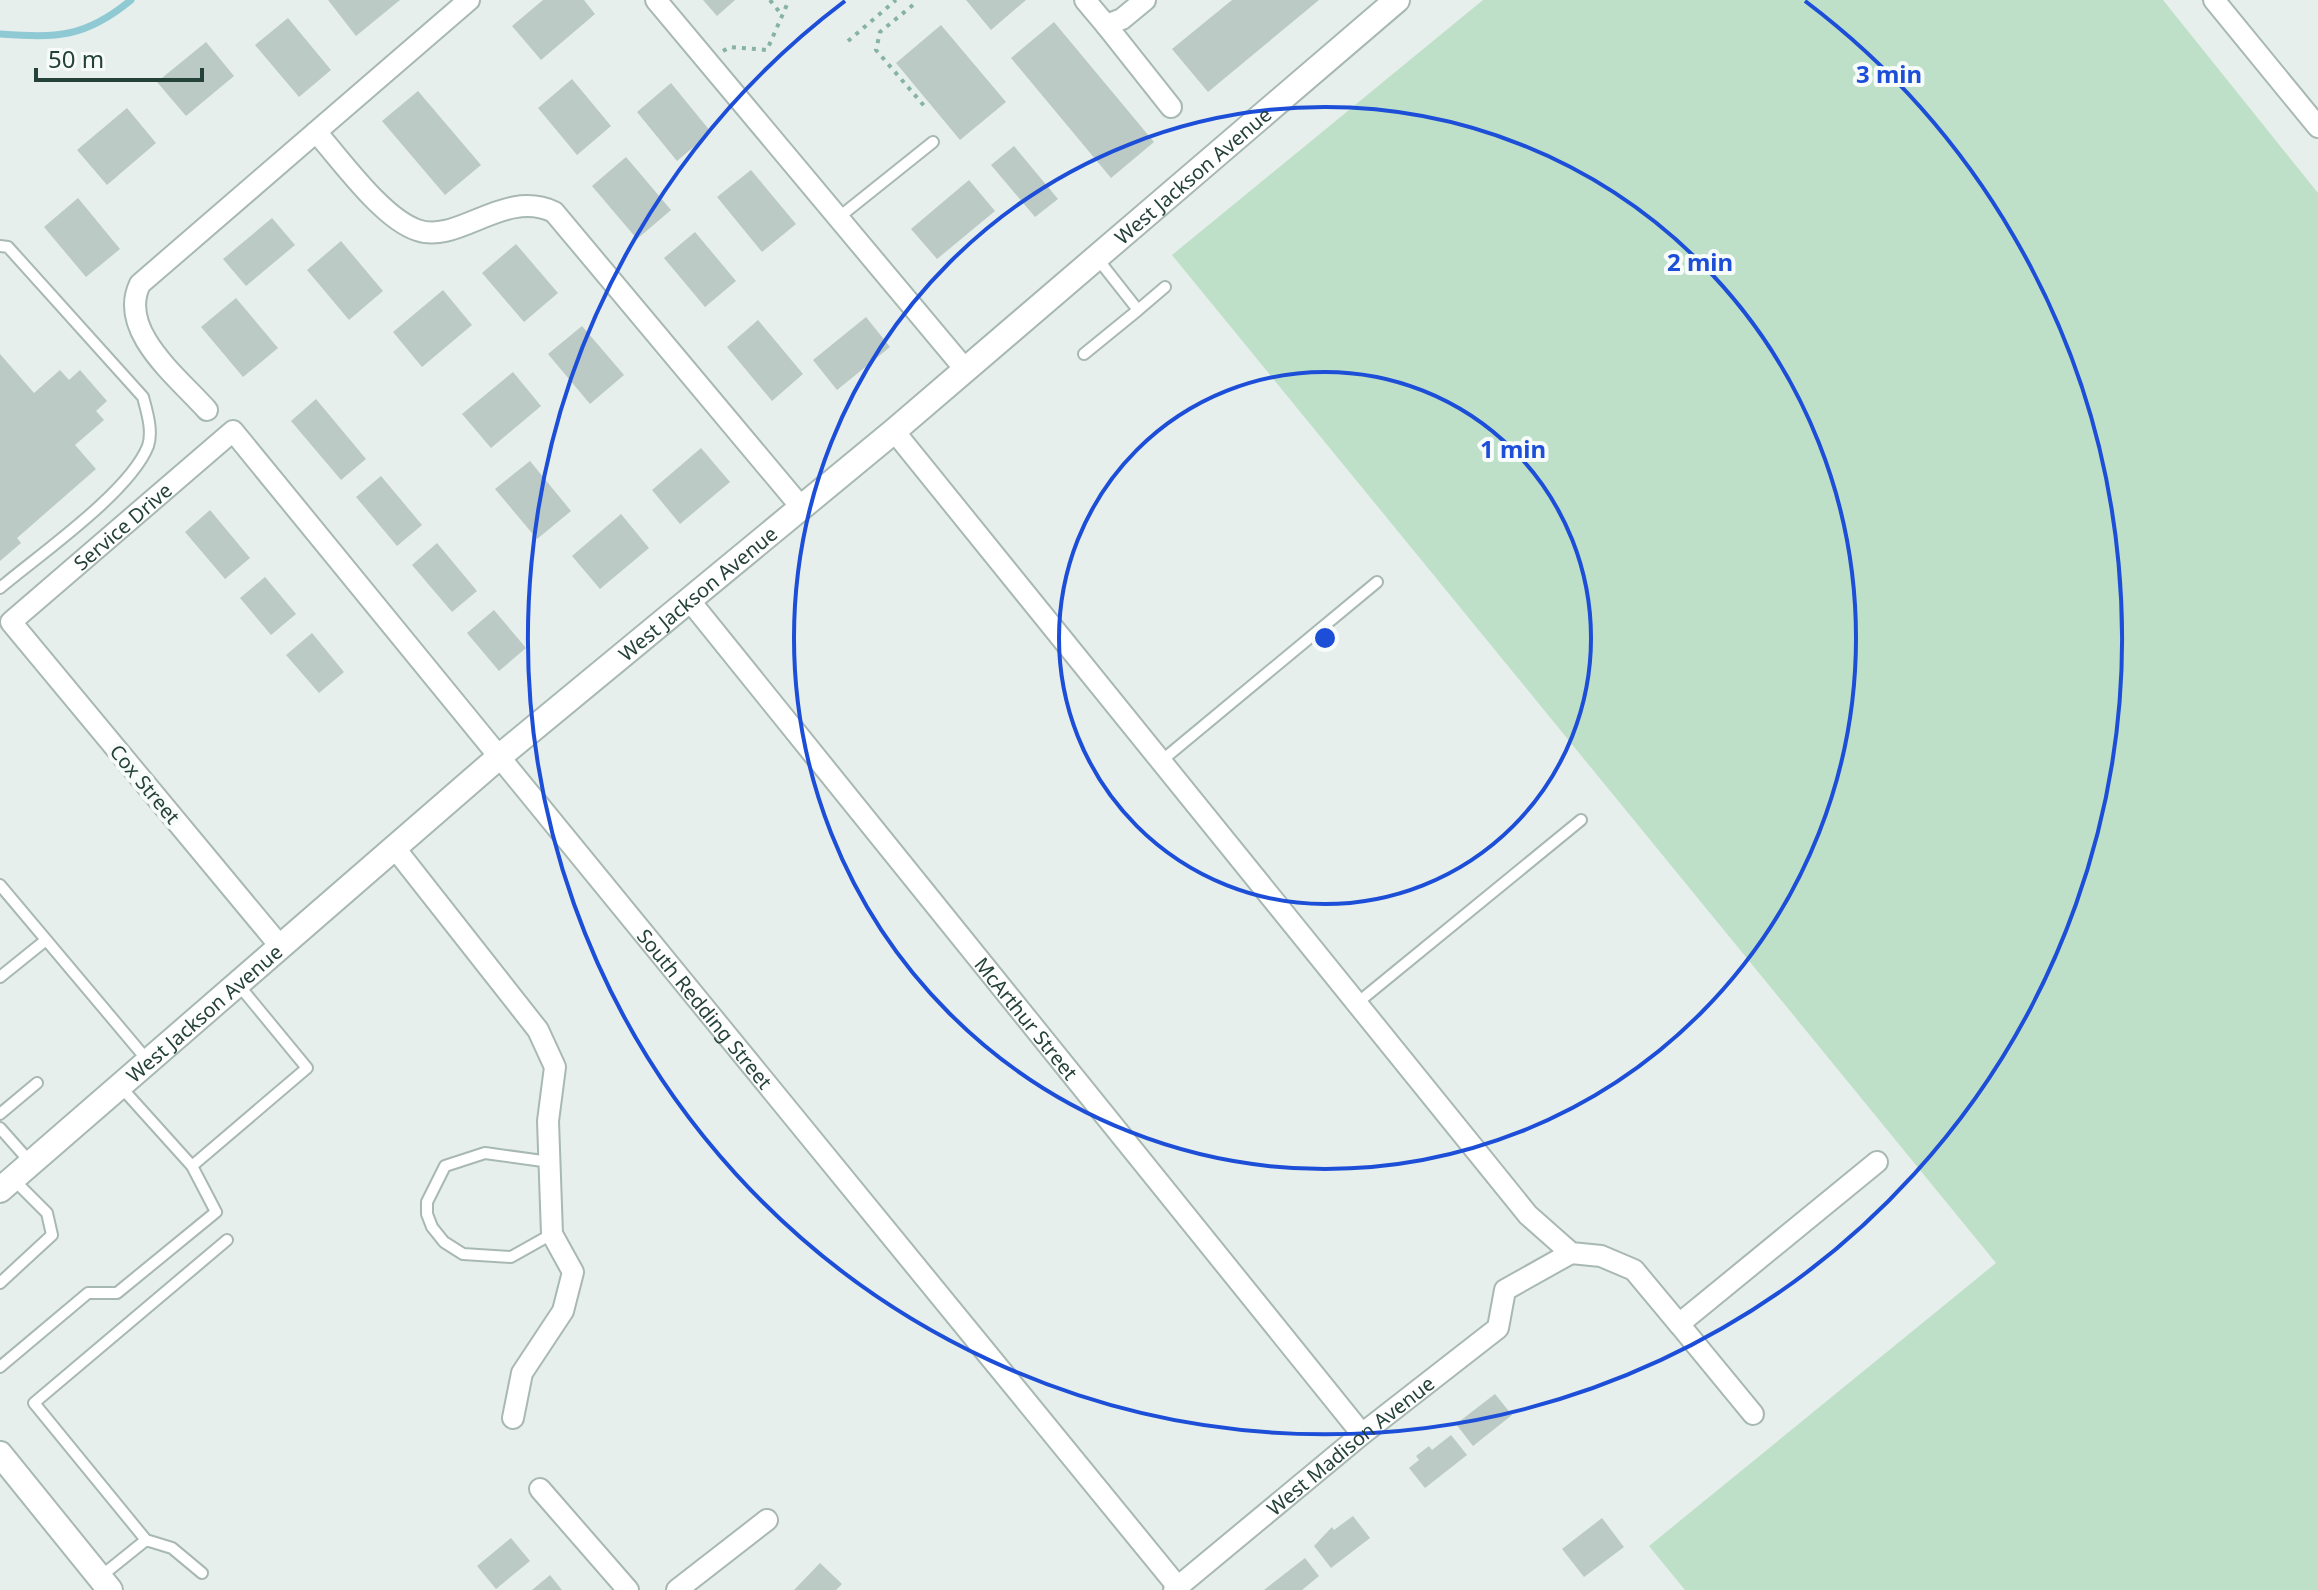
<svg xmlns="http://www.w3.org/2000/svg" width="2318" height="1590" viewBox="0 0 2318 1590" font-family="'Noto Sans',sans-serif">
<rect width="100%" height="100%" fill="#e6efeb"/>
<path fill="#bfe0c8" d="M1483 0H2163L2318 193V1590H1685L1649 1546 1996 1263 1172 255Z"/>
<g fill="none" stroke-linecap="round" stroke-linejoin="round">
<path stroke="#8ec9d4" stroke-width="7" d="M0 34C57 38 85 38 131 0"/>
</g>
<path fill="#bbcac4" d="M328 0H400L356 36Z
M543 0H584L595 14 541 60 512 26Z
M703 0H735L717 16Z
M966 0H1026L991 30Z
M1232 0H1319L1208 92 1172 49Z
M288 18 331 70 299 97 255 45Z
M1054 22 1154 142 1111 178 1011 58Z
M941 25 1006 102 960 140 896 63Z
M206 42 234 76 186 116 157 82Z
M572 79 611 126 577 155 538 108Z
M671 83 711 132 677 161 637 112Z
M418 91 481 165 445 195 382 121Z
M127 108 156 143 107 185 77 150Z
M1014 146 1058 199 1035 217 991 165Z
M626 157 671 210 637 239 592 186Z
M751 170 796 224 762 252 717 197Z
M969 180 995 211 937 259 911 229Z
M78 198 120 249 86 277 44 227Z
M272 218 295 245 246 286 223 259Z
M695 232 736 281 705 307 664 258Z
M341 241 383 291 349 320 307 270Z
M516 244 558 293 524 322 482 273Z
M443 290 472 325 422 367 393 332Z
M236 298 278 348 243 377 201 327Z
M866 317 890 347 837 390 813 360Z
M758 320 803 374 772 401 727 347Z
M582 326 624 375 590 404 548 354Z
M0 354 34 393 60 370 69 380 80 370 107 401 96 411 104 420 75 445 96 469 17 538 21 543 0 561Z
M513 372 541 406 491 448 462 414Z
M316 399 366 459 341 480 291 421Z
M701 448 730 482 680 524 652 490Z
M530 461 571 511 537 539 495 489Z
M381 476 422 525 397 546 356 497Z
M210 510 250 558 225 579 185 532Z
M621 514 649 548 600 589 572 556Z
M437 543 477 591 452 612 412 565Z
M265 577 296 614 271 635 240 598Z
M494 610 526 648 499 671 467 633Z
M312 633 344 672 319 693 286 655Z
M1495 1394 1512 1415 1473 1446 1456 1424Z
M1451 1435 1467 1455 1425 1488 1409 1468 1419 1460 1416 1456 1429 1446 1432 1450Z
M1353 1516 1370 1538 1331 1568 1314 1546 1332 1527 1334 1530Z
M1602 1518 1624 1547 1584 1577 1562 1549Z
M511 1538 530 1561 496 1589 477 1566Z
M1305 1558 1319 1576 1302 1590H1264Z
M820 1563 842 1584 836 1590H794Z
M550 1575 562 1590H532Z"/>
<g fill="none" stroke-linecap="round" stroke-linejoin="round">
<defs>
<path id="service" d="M838 218 933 142
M0 246 8 247 143 397C147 412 153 431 148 446 130 492 39 555 0 588
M1138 310 1165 287
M1084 354 1138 310 1097 258
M1160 762 1377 582
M0 885 148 1061
M0 977 46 940
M1356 1004 1581 820
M120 1086 192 1166
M0 1114 37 1083
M0 1128 31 1163
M550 1162 485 1153 445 1166 427 1202V1214L432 1227 444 1242 463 1254 511 1257 552 1234
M0 1283 52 1235 47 1213 13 1179
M0 1367 88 1293H117L216 1212 192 1166 307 1068 237 983
M146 1540 172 1548 202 1573
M100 1577 146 1540 34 1403 227 1240"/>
<g id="minor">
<path d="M469 0 316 132C342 161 382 218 417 230 458 245 504 188 554 212L801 507"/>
<path d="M656 0 964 368"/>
<path d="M1085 0 1106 25 1122 19 1145 0"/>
<path d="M2214 0 2318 127"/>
<path d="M1106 25 1171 107"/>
<path d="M207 410C179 378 117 331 140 284L316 132"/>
<path d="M894 431 1528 1215 1571 1253 1601 1256 1634 1270 1679 1324 1877 1162"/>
<path id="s1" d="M690 601 1362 1434"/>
<path d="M394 847 538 1030 555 1067 548 1121 552 1234 573 1272 563 1311 522 1373 513 1418"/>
<path id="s2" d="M280 946 11 622 233 431 1178 1587"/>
<path d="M1679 1324 1753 1414"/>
<path d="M540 1489 628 1590"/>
<path d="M677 1590 767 1520"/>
<path id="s3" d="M1174 1590 1362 1434 1498 1328 1505 1290 1571 1253"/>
</g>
<g id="tertiary">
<path id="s4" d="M0 1190 499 757 894 431 1397 0"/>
<path d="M0 1454 110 1590"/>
</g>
</defs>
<use href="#service" stroke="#a8b8b2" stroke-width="14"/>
<use href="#minor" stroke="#a8b8b2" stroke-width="24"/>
<use href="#tertiary" stroke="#a8b8b2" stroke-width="28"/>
<path stroke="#86b3a5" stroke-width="4" stroke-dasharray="4 6" stroke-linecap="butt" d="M770 0 781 14
M913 5 880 32 876 50 926 108
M848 41 896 0
M723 51 730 47 767 50 789 0"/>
<use href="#service" stroke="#fff" stroke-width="10"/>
<use href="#minor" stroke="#fff" stroke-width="20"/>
<use href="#tertiary" stroke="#fff" stroke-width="24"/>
</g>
<g fill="none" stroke="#1d4ed8" stroke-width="4">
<circle cx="1325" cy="638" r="266"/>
<circle cx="1325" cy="638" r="531"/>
<path d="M1805 1A797 797 0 1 1 845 1"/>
</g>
<g text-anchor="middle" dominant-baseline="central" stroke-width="8" stroke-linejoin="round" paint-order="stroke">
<g font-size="20" fill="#24423a" stroke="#f7fbf9">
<text stroke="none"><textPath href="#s4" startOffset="1566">West Jackson Avenue</textPath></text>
<text stroke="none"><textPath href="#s2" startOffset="568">Service Drive</textPath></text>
<text stroke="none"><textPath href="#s4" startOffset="918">West Jackson Avenue</textPath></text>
<text transform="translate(145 784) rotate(50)">Cox Street</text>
<text stroke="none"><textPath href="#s2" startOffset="1460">South Redding Street</textPath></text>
<text stroke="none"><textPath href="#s4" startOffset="270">West Jackson Avenue</textPath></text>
<text stroke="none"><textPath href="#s1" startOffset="536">McArthur Street</textPath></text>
<text stroke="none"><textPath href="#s3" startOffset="228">West Madison Avenue</textPath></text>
</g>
</g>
<circle cx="1325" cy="638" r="12" fill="#1d4ed8" stroke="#f7fbf9" stroke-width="4"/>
<g font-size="24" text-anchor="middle" font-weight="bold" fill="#1d4ed8" stroke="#f7fbf9" stroke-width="8" stroke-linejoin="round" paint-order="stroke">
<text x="1889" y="83">3 min</text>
<text x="1700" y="271">2 min</text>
<text x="1513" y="458">1 min</text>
</g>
<path d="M36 68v12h166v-12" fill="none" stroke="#24423a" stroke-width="4"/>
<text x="48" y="68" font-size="24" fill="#24423a" stroke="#f7fbf9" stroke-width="6" paint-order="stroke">50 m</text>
</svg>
